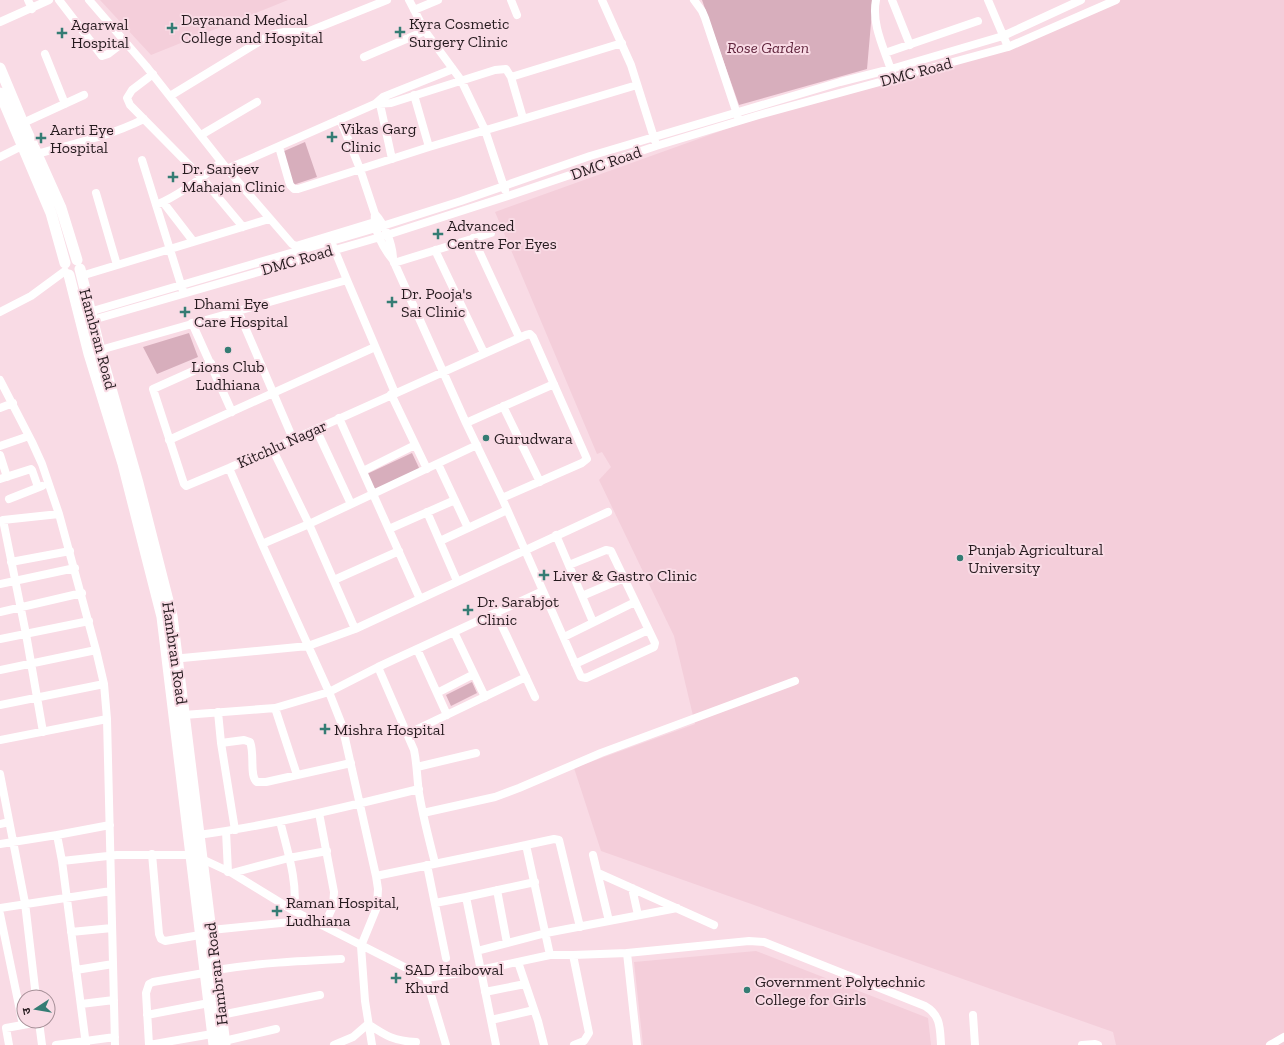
<svg xmlns="http://www.w3.org/2000/svg" width="1284" height="1045" viewBox="0 0 1284 1045" font-family="'Zilla Slab','Noto Sans Devanagari',serif">
<rect width="100%" height="100%" fill="#f9dbe5"/>
<path fill="#f4ceda" d="M100 0H288L151 55Z
M1111 0H1284V1045H1116L1113 1032 601 851 574 768 695 724 674 636 599 480 611 467 602 452 597 454 495 212 743 123 1008 47Z
M756 951 928 1018 931 1045H643L634 962Z"/>
<path fill="#d7aebc" d="M702 0H873L867 69 739 105Z
M305 142 317 177 293 185 282 152Z
M189 333 198 357 157 374 143 347Z
M412 453 420 470 375 491 367 474Z
M472 682 477 693 451 706 446 695Z"/>
<g fill="none" stroke-linecap="round" stroke-linejoin="round">
<path stroke="#fff" stroke-width="8" d="M28 0 32 9
M59 0 102 56 108 54 125 41
M89 0 146 66 227 169 292 244 296 246 378 221
M409 0 425 31 461 80 485 130 505 190
M511 0 517 15
M602 0 631 65 655 141
M694 0 702 11 705 18 738 117
M876 0C871 25 885 50 892 73
M892 0 910 45
M988 0 1008 47
M414 10 438 0
M0 22 49 0
M885 53 978 21
M45 54 65 104
M364 57 425 31
M153 74 132 90 127 98 130 105 202 178 243 227
M511 77 622 43
M414 95 429 147
M170 96 270 35 284 32H307L387 0
M375 104 391 103 495 70 506 69 511 77 523 118
M380 104 392 159
M340 119 360 169 375 214
M23 123 84 95
M201 135 257 102
M279 147 290 185 294 189H298L429 147 637 85
M36 154C73 144 110 136 144 119
M0 157 22 146
M142 160 183 291
M227 169 375 104 383 97 453 69
M96 193 117 265
M163 202 193 241
M156 205C180 195 202 178 221 162
M473 238 519 337
M435 250 484 353
M393 260C393 245 385 225 375 214 373 230 383 248 393 260L466 423 502 498 581 677 586 678 654 647 655 643 611 551 606 550 569 565
M394 263 491 233
M81 276 269 219
M347 280 395 393
M238 311 293 439
M0 312 31 296 65 271
M79 315 376 228 461 201 590 156 840 82 891 69 1003 36 1081 0
M89 321 387 235 508 196 656 146 759 115 1008 47 1116 0
M192 323 232 412
M100 350 347 280 333 246
M211 363 153 389 184 484 186 486 229 468 526 335 530 334 533 337 587 459 582 463 502 498
M0 380 32 442 42 464 59 514 96 650 104 684 107 719 115 1045
M391 394 427 469
M503 406 540 482
M0 408 13 403
M339 418 420 599
M466 423 554 384
M316 429 351 504
M169 440 375 347
M0 446 29 436
M272 448 309 524 355 629
M0 455 7 477
M438 464 468 528
M229 468 262 544 329 692 342 725 376 876 378 889 377 907 361 946 365 1001 372 1045
M363 471 415 445
M0 479 31 469 32 470 38 487
M9 499 42 486
M427 512 457 581
M389 529 455 500
M556 535 593 622
M440 541 507 510
M262 544 309 524 477 445
M11 562 70 551
M334 580 399 551
M0 584 75 568
M582 596 624 578
M0 612 82 593
M496 613 535 697
M454 632 485 697
M564 637 635 602
M0 639 89 621
M417 649 447 715
M172 659 308 646 355 629 608 512
M575 664 648 630
M378 667 414 750C417 764 417 778 419 793 423 817 429 840 435 863
M0 670 96 650
M437 693 474 674
M0 705 104 684
M275 708 297 775
M218 712 221 743 244 740 250 742C255 753 249 777 257 782H266L351 763
M184 715 275 708 329 692 378 667 543 591
M43 732 26 634 3 520 59 514
M407 734 526 677
M0 740 107 719
M221 743 235 830
M417 767 476 753
M0 774 25 903 36 997
M319 813 334 892 333 906 324 926
M423 813 495 797 519 788 601 753 795 681
M280 821C287 850 298 881 294 911
M0 824 9 822
M226 831 228 872
M198 835C273 825 346 807 419 789
M0 844 57 835
M526 845 554 839 559 840 580 927
M152 854 159 934 161 939 165 941 200 935
M593 855 609 921
M62 861 117 855H190L202 859 232 873 294 911 426 978 480 970 550 955H573L627 953 749 941 764 942 925 1006C941 1015 940 1029 941 1045
M427 865 446 958
M232 873 289 858 327 851
M598 873 714 925
M376 876 526 845 550 955
M632 888 638 915
M497 890 507 943
M435 903 466 897
M0 908 111 891
M0 914 23 1025
M211 930 310 920
M71 932 112 928
M477 951 546 933 677 908
M627 953 637 1045
M573 955 589 1033 584 1041 574 1045
M518 962 538 1021 544 1045
M76 970 113 964
M216 970C258 963 299 961 341 959
M426 978 446 1045
M485 992 525 984
M81 1004 114 1000
M147 1015 209 1003
M221 1015 320 995
M973 1015 975 1045
M491 1020 534 1010
M39 1022 42 1045
M224 1041 276 1029
M9 1045 6 1028 39 1022V1021
M56 1045 115 1037
M86 1045 62 861 57 835 110 825
M149 1045 146 993 149 984 153 982 204 973
M149 1045 212 1034
M334 1045 353 1037 368 1024C386 1036 394 1041 416 1042
M496 1045 466 897 535 882
M1082 1045 1095 1044 1098 1045
M1270 1045 1284 1037"/>
<path stroke="#fff" stroke-width="11" d="M0 68 23 123 61 208 77 260
M0 93 51 213 65 263
M80 269 100 350 138 483 172 616 225 1045
M69 275 89 354 123 464 162 617 214 1045"/>
</g>
<g fill="#357c74" stroke="#f9dbe5" stroke-width="1.5">
<path d="M170 22h4v4h4v4h-4v4h-4v-4h-4v-4h4z"/>
<path d="M398 26h4v4h4v4h-4v4h-4v-4h-4v-4h4z"/>
<path d="M60 27h4v4h4v4h-4v4h-4v-4h-4v-4h4z"/>
<path d="M330 131h4v4h4v4h-4v4h-4v-4h-4v-4h4z"/>
<path d="M39 132h4v4h4v4h-4v4h-4v-4h-4v-4h4z"/>
<path d="M171 171h4v4h4v4h-4v4h-4v-4h-4v-4h4z"/>
<path d="M436 228h4v4h4v4h-4v4h-4v-4h-4v-4h4z"/>
<path d="M390 296h4v4h4v4h-4v4h-4v-4h-4v-4h4z"/>
<path d="M183 306h4v4h4v4h-4v4h-4v-4h-4v-4h4z"/>
<circle cx="228" cy="350" r="4"/>
<circle cx="486" cy="438" r="4"/>
<circle cx="960" cy="558" r="4"/>
<path d="M542 569h4v4h4v4h-4v4h-4v-4h-4v-4h4z"/>
<path d="M466 604h4v4h4v4h-4v4h-4v-4h-4v-4h4z"/>
<path d="M323 723h4v4h4v4h-4v4h-4v-4h-4v-4h4z"/>
<path d="M275 905h4v4h4v4h-4v4h-4v-4h-4v-4h4z"/>
<path d="M394 972h4v4h4v4h-4v4h-4v-4h-4v-4h4z"/>
<circle cx="747" cy="990" r="4"/>
</g>
<g text-anchor="middle" dominant-baseline="central" stroke-width="4" stroke-linejoin="round" paint-order="stroke">
<g font-size="16" fill="#261b1f" stroke="#f9dbe5" text-anchor="start">
<text x="181" y="19">Dayanand Medical<tspan x="181" dy="18">College and Hospital</tspan></text>
<text x="409" y="23">Kyra Cosmetic<tspan x="409" dy="18">Surgery Clinic</tspan></text>
<text x="71" y="24">Agarwal<tspan x="71" dy="18">Hospital</tspan></text>
<text x="341" y="128">Vikas Garg<tspan x="341" dy="18">Clinic</tspan></text>
<text x="50" y="129">Aarti Eye<tspan x="50" dy="18">Hospital</tspan></text>
<text x="182" y="168">Dr. Sanjeev<tspan x="182" dy="18">Mahajan Clinic</tspan></text>
<text x="447" y="225">Advanced<tspan x="447" dy="18">Centre For Eyes</tspan></text>
<text x="401" y="293">Dr. Pooja's<tspan x="401" dy="18">Sai Clinic</tspan></text>
<text x="194" y="303">Dhami Eye<tspan x="194" dy="18">Care Hospital</tspan></text>
<text x="228" y="366" text-anchor="middle">Lions Club<tspan x="228" dy="18">Ludhiana</tspan></text>
<text x="494" y="438">Gurudwara</text>
<text x="968" y="549">Punjab Agricultural<tspan x="968" dy="18">University</tspan></text>
<text x="553" y="575">Liver &amp; Gastro Clinic</text>
<text x="477" y="601">Dr. Sarabjot<tspan x="477" dy="18">Clinic</tspan></text>
<text x="334" y="729">Mishra Hospital</text>
<text x="286" y="902">Raman Hospital,<tspan x="286" dy="18">Ludhiana</tspan></text>
<text x="405" y="969">SAD Haibowal<tspan x="405" dy="18">Khurd</tspan></text>
<text x="755" y="981">Government Polytechnic<tspan x="755" dy="18">College for Girls</tspan></text>
</g>
<g font-size="16" font-style="italic" fill="#61263e" stroke="#f9dbe5">
<text x="768" y="47">Rose Garden</text>
</g>
<g font-size="16" fill="#261b1f" stroke="#f9dbe5">
<text transform="translate(916 72) rotate(-15)">DMC Road</text>
<text transform="translate(606 163) rotate(-19)">DMC Road</text>
<text transform="translate(297 260) rotate(-16)">DMC Road</text>
<text transform="translate(98 339) rotate(75)">Hambran Road</text>
<text transform="translate(282 444) rotate(-24)">Kitchlu Nagar</text>
<text transform="translate(175 653) rotate(82)">Hambran Road</text>
<text transform="translate(216 974) rotate(-97)">Hambran Road</text>
</g>
</g>
<g transform="translate(36 1009) rotate(258)"><circle r="19" fill="#f9dbe5" stroke="#a58e96"/>
<path d="M0-3L7 15L0 10L-7 15Z" fill="#357c74"/>
<text y="-6" font-size="11" font-weight="bold" text-anchor="middle" fill="#261b1f">उ</text>
</g>
</svg>
